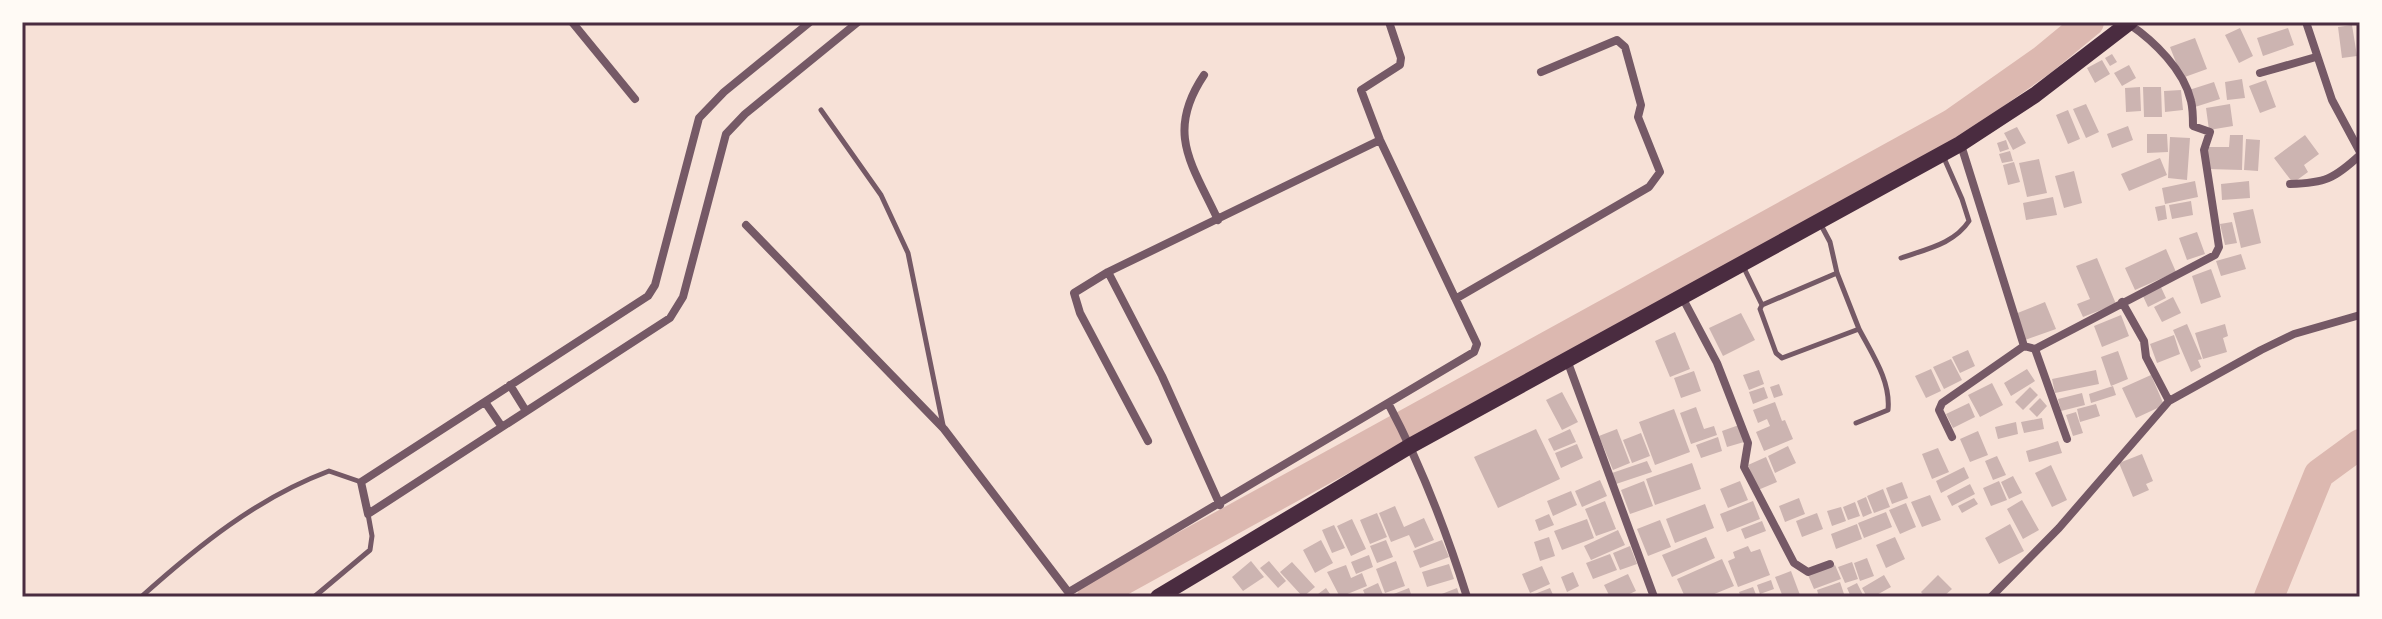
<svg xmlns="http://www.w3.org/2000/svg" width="2382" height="619" viewBox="0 0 2382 619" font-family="'Exo 2',sans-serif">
<rect width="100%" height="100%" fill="#f7e1d7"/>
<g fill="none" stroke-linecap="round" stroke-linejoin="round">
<path stroke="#dcb8b0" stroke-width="30" d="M1092 597 1952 124 2043 60 2089 22
M2269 597 2319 474 2360 444"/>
</g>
<path fill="#ccb4b1" d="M2352 25 2357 56 2342 58 2338 27Z
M2240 28 2253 56 2239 63 2225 35Z
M2288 28 2294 45 2263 56 2257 38Z
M2195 38 2207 69 2182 78 2170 47Z
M2112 54 2117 62 2110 66 2105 58Z
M2102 60 2110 74 2095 83 2087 68Z
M2129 65 2136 78 2122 86 2114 73Z
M2242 79 2245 98 2227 100 2225 82Z
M2266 80 2276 107 2260 113 2249 86Z
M2214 82 2220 99 2195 107 2189 90Z
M2140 87 2141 111 2126 112 2125 88Z
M2143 87H2161L2162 117H2144Z
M2181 90 2183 110 2165 112 2164 91Z
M2086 104 2099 132 2086 138 2073 109Z
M2230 104 2233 126 2209 130 2206 108Z
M2068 110 2080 139 2068 144 2056 115Z
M2128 126 2133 140 2112 148 2107 134Z
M2017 127 2026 143 2013 150 2004 133Z
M2147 134H2167L2168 152 2147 153Z
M2230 135H2243L2242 170 2208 169V147H2229Z
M2305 135 2319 154 2304 165 2308 172 2293 183 2274 158Z
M2170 137 2190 138 2187 180 2168 178Z
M2246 139 2260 140 2258 171 2244 170Z
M2006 140 2009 149 2000 152 1997 143Z
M2010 151 2013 161 2002 163 1999 154Z
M2160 158 2167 175 2129 191 2121 174Z
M2039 159 2047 193 2027 197 2019 163Z
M2014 162 2020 182 2008 185 2003 165Z
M2074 171 2082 203 2064 208 2055 176Z
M2195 181 2198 197 2165 204 2162 188Z
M2249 181 2250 198 2222 200 2221 184Z
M2053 197 2057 215 2026 220 2023 203Z
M2191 201 2193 215 2172 219 2169 205Z
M2165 205 2167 219 2158 221 2155 207Z
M2253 209 2261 243 2241 248 2233 213Z
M2232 222 2237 243 2225 245 2220 224Z
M2197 232 2205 254 2187 260 2179 238Z
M2166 249 2176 272 2135 290 2125 268Z
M2241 254 2246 269 2221 276 2216 261Z
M2097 258 2116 304 2083 317 2077 304 2090 299 2076 266Z
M2211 269 2221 297 2201 304 2192 276Z
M2160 285 2166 298 2148 307 2142 294Z
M2173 297 2181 313 2162 322 2154 307Z
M2045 302 2056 329 2025 340 2015 314Z
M1741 313 1755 340 1723 356 1709 328Z
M2121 315 2129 336 2102 347 2094 326Z
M2187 324 2202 359 2198 360 2201 367 2191 372 2173 330Z
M2225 324 2228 336 2223 338 2227 352 2203 359 2195 333Z
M1675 332 1690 369 1670 377 1655 341Z
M2174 335 2180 354 2157 363 2150 344Z
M1968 350 1975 366 1960 373 1952 357Z
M2118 351 2128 379 2111 386 2101 357Z
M1951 359 1962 380 1944 389 1933 367Z
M1931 369 1941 391 1926 398 1915 376Z
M2027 369 2035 381 2011 396 2004 383Z
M1759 370 1764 384 1749 390 1743 375Z
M2096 370 2099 384 2055 393 2052 379Z
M1694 371 1701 391 1681 398 1674 378Z
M2151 375 2164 405 2136 418 2122 388Z
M1992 383 2003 405 1980 417 1968 395Z
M1779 384 1783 395 1774 398 1770 387Z
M2113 386 2116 395 2091 403 2089 394Z
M1764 387 1768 398 1753 404 1749 392Z
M2030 387 2038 395 2023 410 2015 402Z
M1562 392 1578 422 1562 430 1546 400Z
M2082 393 2085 405 2061 411 2058 399Z
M2040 398 2047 406 2037 417 2029 409Z
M1775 402 1782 421 1785 420 1793 439 1764 451 1756 432 1770 426 1767 419 1758 423 1753 410Z
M1969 403 1975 417 1953 428 1946 414Z
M2096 404 2100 416 2080 422 2077 409Z
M1696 407 1704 429 1714 426 1717 435 1691 444 1680 413Z
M1674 409 1690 452 1655 465 1639 422Z
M2076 412 2083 433 2073 436 2066 415Z
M2042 418 2044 429 2024 433 2021 422Z
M2016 422 2018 434 1998 439 1995 427Z
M1739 425 1744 442 1727 447 1722 431Z
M1536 429 1560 479 1498 508 1474 457Z
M1570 429 1576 442 1554 451 1548 439Z
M1617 429 1630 463 1613 470 1599 436Z
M1978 431 1988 455 1970 462 1960 439Z
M1641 433 1650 456 1632 463 1623 440Z
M1718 437 1722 451 1701 458 1696 445Z
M2058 441 2062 453 2029 462 2026 451Z
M1577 444 1583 458 1561 468 1555 453Z
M1788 446 1796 463 1775 473 1768 456Z
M1938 448 1949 472 1932 479 1922 454Z
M2142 454 2153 481 2146 484 2149 490 2133 497 2119 463Z
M1997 456 2006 475 1993 480 1985 461Z
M1766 457 1777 482 1758 490 1748 465Z
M1647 461 1652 472 1616 484 1612 473Z
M1692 463 1701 489 1655 505 1646 479Z
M2051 465 2067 500 2052 507 2035 473Z
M1964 467 1969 478 1941 493 1936 481Z
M2013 476 2022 493 2009 499 2001 482Z
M1600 480 1607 496 1582 507 1575 491Z
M1644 481 1653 506 1630 514 1621 490Z
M1740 481 1748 500 1728 508 1720 489Z
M1999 481 2007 500 1991 506 1983 488Z
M1902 482 1908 498 1892 504 1886 488Z
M1970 484 1975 494 1952 506 1947 496Z
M1883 489 1890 507 1874 513 1867 496Z
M1571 491 1577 505 1553 516 1547 501Z
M1930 495 1941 520 1922 527 1911 502Z
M1866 497 1872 513 1863 517 1857 501Z
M1799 498 1805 514 1785 522 1779 506Z
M1974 498 1978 504 1962 513 1958 506Z
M2022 500 2039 530 2023 539 2007 509Z
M1605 501 1616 529 1596 536 1585 509Z
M1753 501 1760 519 1727 532 1720 514Z
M1855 502 1860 516 1848 520 1843 507Z
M1906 503 1916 527 1900 534 1889 510Z
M1705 504 1714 528 1675 543 1666 519Z
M1395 506 1404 527 1424 518 1434 540 1415 548 1409 535 1391 542 1379 513Z
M1841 507 1846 521 1832 526 1827 511Z
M1886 512 1892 527 1864 538 1858 523Z
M1377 513 1387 537 1370 544 1360 520Z
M1817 513 1823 529 1802 537 1796 521Z
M1549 514 1554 525 1539 531 1535 520Z
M1352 519 1366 549 1351 556 1337 526Z
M1587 519 1594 538 1562 550 1554 531Z
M1660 520 1671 547 1648 556 1637 529Z
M1762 521 1766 531 1745 539 1741 529Z
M1857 524 1862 539 1836 549 1831 534Z
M2010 524 2024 551 1999 564 1985 538Z
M1334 525 1345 548 1332 553 1322 530Z
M1618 530 1625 545 1591 560 1584 546Z
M1549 537 1555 556 1540 561 1534 542Z
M1706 537 1715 558 1672 577 1662 555Z
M1895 537 1905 559 1886 568 1876 545Z
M1321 540 1333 563 1315 573 1303 550Z
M1386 540 1393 557 1377 563 1370 546Z
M1442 540 1449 557 1420 568 1413 551Z
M1630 546 1637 564 1620 570 1613 553Z
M1748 546 1751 552 1760 549 1770 575 1738 587 1728 561 1735 558 1733 552Z
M1610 554 1617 570 1593 579 1586 563Z
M1369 555 1373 567 1356 574 1351 562Z
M1867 558 1874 576 1860 581 1854 563Z
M1722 559 1734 586 1707 597H1685L1677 579Z
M1251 561 1264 577 1243 591 1232 577Z
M1269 561 1286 581 1278 588 1260 568Z
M1396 561 1405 586 1385 593 1376 569Z
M1292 562 1315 587 1303 597 1280 572Z
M1852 562 1858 579 1845 583 1838 567Z
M1449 564 1454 579 1427 587 1422 572Z
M1346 565 1351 578 1362 573 1367 586 1340 597 1327 572Z
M1835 565 1841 579 1814 589 1808 575Z
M1542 566 1550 584 1530 593 1522 574Z
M1791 571 1800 595 1783 597 1775 577Z
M1573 572 1579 586 1567 592 1561 577Z
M1628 574 1636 591 1623 597H1610L1604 585Z
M1884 575 1891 587 1873 597H1867L1862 588Z
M1938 575 1952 589 1943 597H1925L1921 592Z
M1771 580 1774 589 1760 594 1757 585Z
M1840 582 1845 597H1819L1817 590Z
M1378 583 1384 597H1366L1363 590Z
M1857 583 1863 595 1851 597 1847 588Z
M1753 587 1757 597H1741L1739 592Z
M1326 588 1332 597H1314Z
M1409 588 1412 597H1386Z
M1457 588 1460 597H1434Z
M1550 588 1554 597H1527Z"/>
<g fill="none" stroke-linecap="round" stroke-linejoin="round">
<path stroke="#755966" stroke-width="5" d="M821 110 881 195 908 253 943 425
M1821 225 1830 242 1837 273 1859 329 1782 358 1776 353 1760 309 1762 305 1837 273
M1901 258C1926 249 1954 244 1969 221L1962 199 1944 158
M1743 266 1762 305
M1856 423 1888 410C1891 381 1872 354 1859 329
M141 597C198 546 257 498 329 471L361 482
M314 597 370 550 372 536 368 514"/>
<path stroke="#755966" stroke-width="8" d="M572 22 635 99
M810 22 724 92 699 118 655 285 648 296 361 482 368 514 670 318 683 297 726 134 745 114 858 22
M2306 22 2332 100 2360 152
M2260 73 2316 57
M1204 75C1165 133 1192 164 1218 220
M1961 145 2024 346 2035 349 2067 439
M2290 184C2325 183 2334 179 2360 155
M746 225 944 429 1072 597
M1108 272 1162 376 1220 505
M1682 297 1717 363 1748 443 1744 467 1794 563 1808 572 1830 564
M1457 298 1649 187 1660 172 1638 117 1641 105 1625 47 1617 40 1541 72
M2122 302 2144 341 2146 357 2169 401
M2035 349 2215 255 2219 247 2204 150 2210 132 2193 126C2193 118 2193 109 2191 101 2184 70 2154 41 2129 24
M1567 360 1654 597
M510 385 526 411
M485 402 502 427
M1388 403C1421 465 1446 530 1467 597
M1952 437 1939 410 1942 403 2024 346
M1148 441 1080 313 1074 293 1108 272 1380 140
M1069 592 1474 352 1477 344 1380 140 1361 90 1400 65 1401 58 1389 22
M1991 597 2059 528 2169 401 2261 350 2294 334 2360 315"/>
<path stroke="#4a2c40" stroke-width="16" d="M1158 597 1410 446 1960 144 2035 95 2130 22"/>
</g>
<rect width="2382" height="619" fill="none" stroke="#fffaf5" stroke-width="48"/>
<rect x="24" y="24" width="2334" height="571" fill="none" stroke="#4a2c40" stroke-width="3"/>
</svg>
